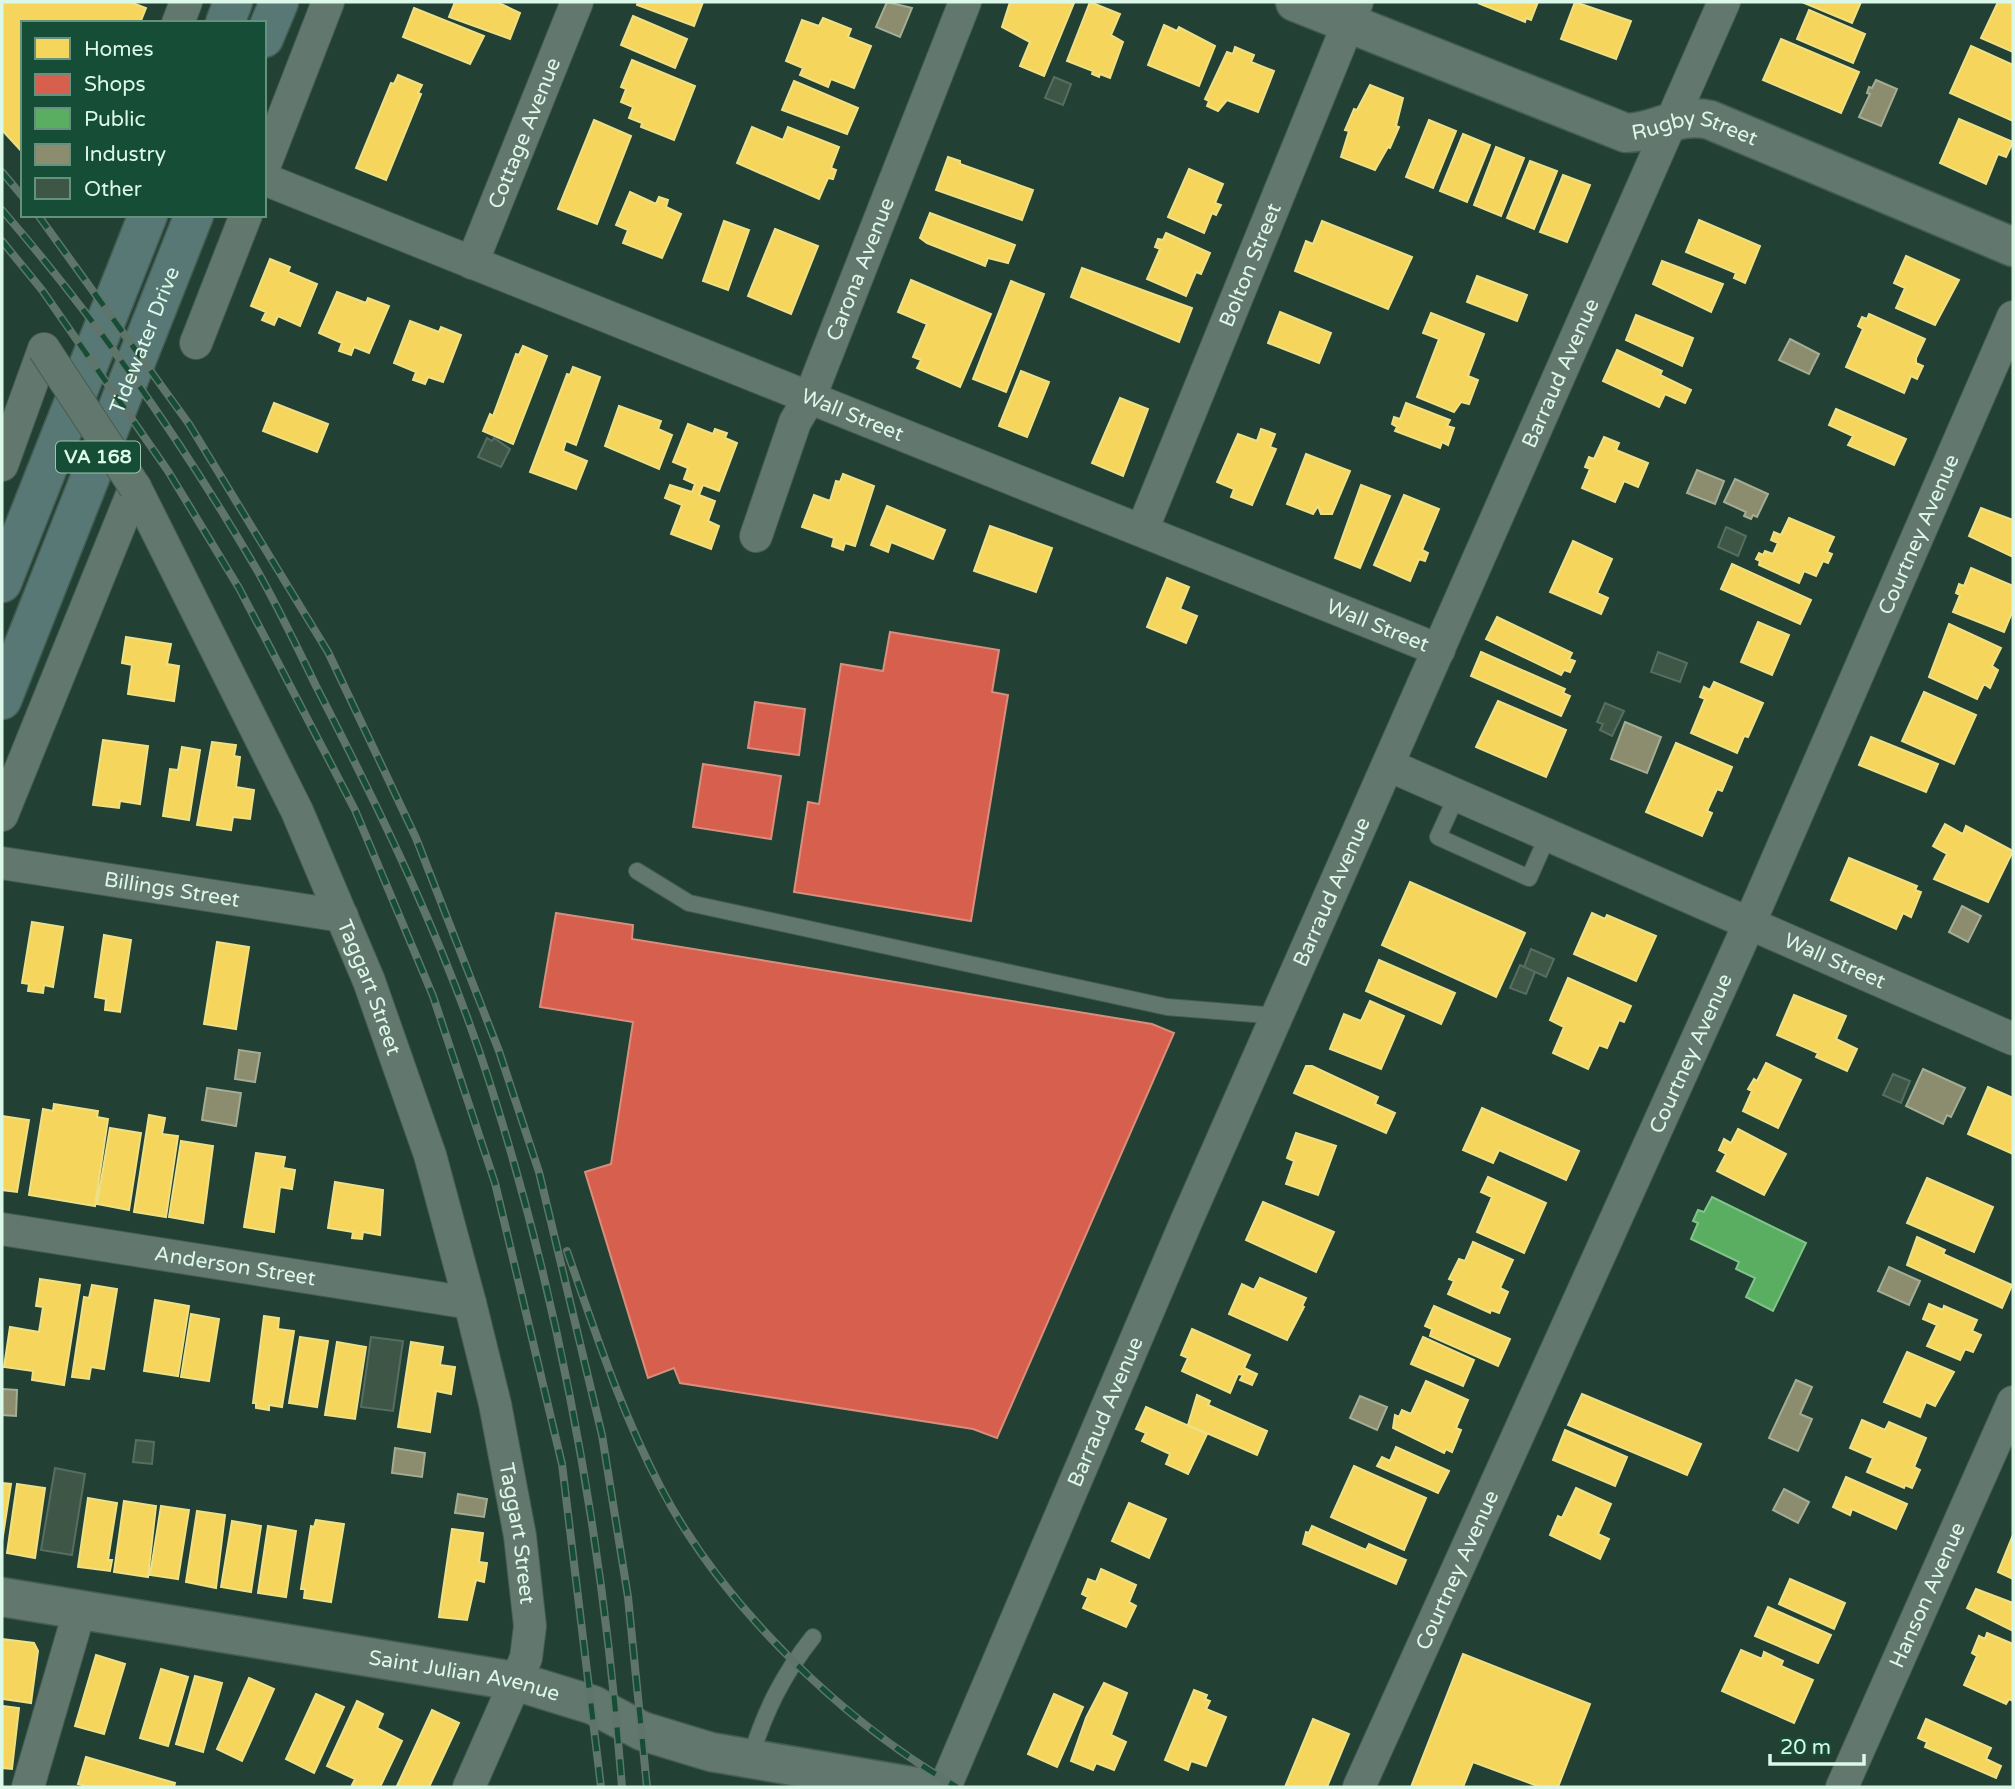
<svg xmlns="http://www.w3.org/2000/svg" width="2015" height="1789" viewBox="0 0 2015 1789" font-family="'Varela Round',sans-serif">
<rect width="100%" height="100%" fill="#224034"/>
<path fill="#f6d55c" stroke="#eee086" stroke-width="2" d="M2 2H130L146 8 140 23H23V153L2 130Z
M455 2H497L520 13 510 39 449 17Z
M638 2H703L694 26 637 5Z
M1010 2 1074 3 1044 76 1020 66 1030 42 1002 27Z
M1090 2 1120 14 1111 35 1123 42 1110 78 1100 74 1099 77 1092 74 1093 71 1067 61Z
M1538 2 1531 20 1526 18 1525 22 1478 3Z
M1575 2 1631 21 1616 59 1561 39Z
M1802 2H1861L1852 23Z
M1998 2H2013V52L1981 38Z
M414 8 484 36 470 64 403 37Z
M1809 10 1865 34 1853 63 1797 39Z
M633 16 687 39 675 68 621 45Z
M823 18 851 29 848 37 871 46 854 88 831 79 828 87 800 75 803 68 786 61 802 20 819 26Z
M1164 25 1177 31 1179 27 1215 46 1199 86 1148 65Z
M1781 39 1859 72 1841 113 1763 80Z
M1971 46 2013 65V121L1950 93Z
M1235 47 1254 55 1251 62 1274 71 1258 112 1227 100 1218 111 1207 106 1209 101 1205 99 1227 52 1233 54Z
M632 60 695 86 674 140 641 127 642 123 629 118 633 107 621 102 626 89 621 87Z
M398 75 422 85 418 93 421 94 386 180 356 168 391 83 394 84Z
M794 81 858 108 847 134 782 110Z
M1370 85 1403 98 1396 126 1399 127 1390 148 1388 147 1375 170 1341 157 1349 131 1345 130 1354 109 1357 110Z
M1959 119 2013 142 2006 157 1998 154 1986 184 1940 163Z
M594 120 631 136 597 224 558 209Z
M1429 120 1456 131 1433 188 1406 177Z
M752 127 783 140 788 127 839 147 831 168 836 170 833 179 828 178 819 199 737 163Z
M1463 134 1490 145 1467 202 1440 191Z
M1496 147 1524 158 1501 216 1474 205Z
M948 157 960 161V164L1033 190 1022 220 936 190Z
M1530 161 1557 171 1534 229 1507 218Z
M1189 169 1223 184 1215 203 1221 205 1216 215 1212 213 1204 233 1168 217Z
M1563 175 1590 185 1567 242 1540 232Z
M630 192 656 204 659 197 668 200 666 207 681 214 662 258 623 243 628 230 616 225Z
M930 213 1015 245 1008 263 988 258 985 266 927 243 920 238Z
M1699 220 1760 246 1745 283 1734 278 1736 273 1686 252Z
M724 221 749 230 728 290 703 281Z
M1322 221 1412 257 1388 309 1295 271 1306 241 1313 244Z
M775 229 818 246 791 314 748 296Z
M1166 233 1210 253 1201 274 1196 272 1186 296 1147 279 1160 249 1155 247 1158 239 1163 240Z
M1906 256 1959 280 1935 325 1896 308 1905 288 1894 283Z
M270 259 290 267 288 272 317 284 300 326 278 316 274 325 262 320 266 312 251 306Z
M1662 261 1723 284 1711 312 1653 284Z
M1082 268 1192 308 1179 342 1071 297Z
M1477 276 1527 295 1517 321 1467 302Z
M911 280 991 314 960 387 917 368 921 360 913 357 927 324 898 312Z
M1011 281 1044 294 1006 392 973 379Z
M337 292 366 303 368 298 389 306 369 353 354 347 351 355 339 351 342 343 319 333Z
M1280 312 1331 333 1319 363 1268 343Z
M1431 313 1484 334 1468 376 1478 380 1469 404 1461 402 1454 412 1417 397 1439 339 1423 333Z
M1869 314 1925 339 1916 358V363L1923 366 1917 379 1911 376 1904 393 1846 367 1863 329 1858 326 1862 317 1867 319Z
M1636 315 1693 338 1682 366 1626 340Z
M410 321 439 332 441 327 461 335 443 382 428 377 425 384 413 380 416 372 394 363Z
M523 346 547 356 513 444 483 431 490 414 493 416 516 354 519 355Z
M1617 350 1662 371 1660 375 1691 390 1685 403 1665 394 1659 407 1603 381Z
M573 367 600 377 576 445 566 441 563 451 587 461 576 489 530 472 567 374 570 375Z
M1021 371 1049 382 1027 437 999 426Z
M1120 398 1148 409 1123 476 1092 463Z
M274 403 328 424 317 452 263 431Z
M1406 403 1450 420 1447 426 1454 428 1448 445 1442 442 1440 448 1395 431 1397 427 1392 424 1394 417 1400 419Z
M619 406 661 421 658 429 672 435 659 469 605 446Z
M1836 409 1906 439 1894 465 1848 445 1853 436 1829 425Z
M688 424 713 434 715 429 727 433 725 438 737 443 719 491 703 485 699 495 715 501 708 521 719 526 711 549 671 534 682 505 665 498 670 485 692 492 695 484 684 479 688 468 673 462Z
M1261 429 1275 434 1270 447 1276 449 1252 505 1231 497 1234 489 1217 482 1238 434 1257 441Z
M1604 437 1619 443 1616 450 1648 463 1638 487 1624 481 1615 502 1582 488 1590 469 1585 467 1589 457 1594 459Z
M1306 454 1350 471 1332 514H1321L1318 506 1313 514 1287 504Z
M843 474 874 486 855 546 845 543 843 550 832 546 834 538 802 527 814 495 830 501 836 481 840 482Z
M1361 485 1390 496 1360 568 1335 558Z
M1404 495 1439 509 1422 550 1428 553 1425 561 1419 559 1410 581 1374 565Z
M887 506 945 530 933 559 891 542 888 552 871 545Z
M1981 508 2013 520V557L1969 536Z
M1789 518 1834 537 1827 552 1832 554 1828 563 1823 561 1816 576 1804 571 1799 583 1759 565 1760 561 1756 559 1759 553 1763 555 1765 551 1773 554 1778 543 1771 540 1774 532 1781 535Z
M990 526 1052 548 1036 592 974 571Z
M1573 541 1612 559 1597 593 1608 598 1601 614 1550 592Z
M1732 564 1811 600 1800 624 1721 589Z
M1971 568 2013 586V610L2004 632 1953 612 1960 595 1956 593 1959 584 1964 586Z
M1167 578 1189 587 1180 609 1197 616 1186 643 1147 627Z
M1497 617 1572 653 1569 659 1575 661 1570 672 1564 670 1561 675 1486 639Z
M1758 622 1789 635 1772 675 1741 662Z
M1949 624 2001 648 1992 666 1998 670 1990 688 1984 684 1977 699 1929 677Z
M126 637 171 644 167 664 179 666 174 701 128 694 132 665 122 663Z
M1481 652 1565 689 1563 693 1570 696 1561 716 1471 676Z
M1714 682 1763 703 1748 737 1744 736 1737 753 1691 733 1705 699 1700 697 1704 687 1710 690Z
M1924 692 1976 715 1954 764 1902 741Z
M1498 701 1566 730 1546 777 1476 747Z
M1871 737 1938 764 1926 792 1859 765Z
M103 740 148 746 140 804 120 801 119 808 93 805Z
M212 742 236 745 234 756 240 757 236 787 254 790 250 819 233 817 231 830 197 825Z
M1676 743 1732 767 1722 791 1717 789 1707 811 1712 813 1702 836 1646 812Z
M182 747 200 750 189 820 163 816 170 769 178 770Z
M1945 824 1963 834 1966 826 2013 851 1988 902 1934 879 1947 854 1933 846Z
M1849 858 1917 886 1915 890 1921 892 1911 917 1903 913 1896 929 1831 900Z
M1410 882 1525 933 1496 997 1382 945Z
M1592 913 1605 919 1607 915 1656 936 1636 981 1574 954Z
M32 922 63 927 53 987 44 985 43 993 28 991 29 984 22 983Z
M104 935 131 940 120 1012 105 1010 106 999 95 997Z
M217 942 249 947 236 1029 204 1024Z
M1379 960 1455 993 1441 1024 1366 991Z
M1568 978 1631 1006 1624 1022 1619 1020 1607 1048 1599 1045 1588 1069 1553 1053 1564 1027 1550 1020Z
M1794 995 1846 1016 1836 1039 1857 1049 1847 1071 1816 1057 1818 1053 1777 1035Z
M1370 1001 1404 1016 1381 1069 1330 1049 1344 1014 1361 1021Z
M1766 1063 1801 1080 1778 1128 1743 1111 1752 1091 1748 1089 1754 1079 1757 1081Z
M1306 1066H1312L1378 1097 1375 1104 1395 1113 1386 1133 1294 1093Z
M1988 1087 2013 1098V1154L1968 1134Z
M54 1104 98 1111 97 1117 108 1119 95 1206 29 1195 43 1109 53 1111Z
M1482 1108 1579 1151 1566 1180 1499 1150 1493 1163 1463 1150Z
M149 1115 165 1118 162 1134 178 1136 166 1217 134 1212Z
M2 1116 29 1120 17 1192 2 1190Z
M110 1128 141 1133 129 1210 97 1204Z
M1738 1129 1786 1154 1764 1195 1717 1171 1726 1154 1719 1150 1724 1139 1731 1143Z
M1296 1133 1336 1146 1318 1195 1286 1184 1294 1161 1287 1158Z
M181 1141 213 1146 203 1223 169 1217Z
M256 1153 285 1157 283 1168 295 1170 292 1189 280 1187 274 1232 244 1227Z
M1488 1177 1546 1203 1524 1253 1477 1232 1492 1197 1481 1192Z
M1927 1178 1993 1207 1974 1252 1907 1223Z
M335 1182 383 1190 380 1235 363 1232 362 1239 352 1238 353 1232 328 1228Z
M1263 1202 1334 1232 1316 1272 1246 1240Z
M1917 1237 1945 1250 1943 1254 2012 1285 2002 1308 1907 1265Z
M1473 1242 1513 1260 1500 1288 1508 1292 1499 1313 1491 1310 1490 1313 1448 1294 1454 1281 1449 1279 1459 1259 1465 1261Z
M1260 1278 1306 1298 1302 1306 1304 1307 1287 1340 1229 1314 1242 1284 1254 1290Z
M40 1279 80 1285 64 1385 32 1380 33 1371 4 1367 10 1327 39 1332 43 1307 36 1306Z
M92 1285 117 1289 104 1369 91 1367 89 1379 72 1377 84 1297 89 1298Z
M155 1300 189 1306 178 1376 144 1371Z
M1929 1304 1943 1310 1944 1306 1977 1320 1972 1331 1981 1335 1973 1352 1965 1349 1960 1360 1927 1346 1937 1325 1923 1319Z
M1434 1306 1510 1339 1498 1366 1430 1336 1432 1329 1425 1326Z
M191 1314 219 1319 209 1381 181 1377Z
M264 1316 279 1318 278 1329 294 1331 282 1407 269 1405V1410L256 1408V1403H253Z
M1192 1329 1250 1355 1244 1368 1257 1374 1252 1385 1240 1380 1243 1375 1238 1374 1230 1393 1182 1371 1188 1358 1181 1355Z
M300 1337 328 1341 317 1407 289 1403Z
M1423 1337 1474 1360 1463 1386 1411 1364Z
M337 1342 366 1347 355 1419 325 1415Z
M411 1342 443 1347 440 1365 455 1367 451 1394 436 1391 430 1432 398 1427Z
M1907 1352 1954 1372 1935 1406 1926 1402 1920 1417 1884 1402Z
M1426 1381 1468 1400 1456 1428 1461 1430 1452 1452 1446 1449 1444 1453 1393 1428 1395 1415 1399 1417 1402 1410 1411 1414Z
M1582 1394 1701 1444 1687 1475 1568 1425Z
M1197 1395 1210 1401 1208 1405 1267 1431 1257 1455 1188 1425Z
M1146 1407 1207 1434 1188 1474 1166 1464 1170 1454 1142 1441 1146 1433 1136 1429Z
M1862 1420 1885 1430 1889 1422 1926 1438 1914 1467 1920 1470 1912 1488 1905 1485 1904 1488 1867 1472 1873 1458 1850 1448Z
M1565 1430 1627 1457 1615 1486 1553 1460Z
M1396 1447 1449 1471 1438 1493 1377 1466 1382 1457 1390 1461Z
M1354 1466 1426 1498 1404 1550 1331 1517Z
M1846 1477 1907 1504 1896 1529 1852 1509 1850 1515 1833 1507Z
M2 1483 11 1484 2 1542Z
M17 1484 45 1488 35 1558 7 1553Z
M1576 1488 1611 1504 1598 1534 1609 1539 1600 1559 1550 1535 1558 1516 1562 1518Z
M88 1498 117 1503 108 1560H112L110 1571 78 1567Z
M124 1501 156 1506 148 1577 114 1572Z
M1129 1503 1166 1519 1149 1558 1112 1541Z
M161 1506 189 1510 178 1579 150 1575Z
M197 1511 225 1515 216 1588 186 1582Z
M316 1520 344 1524 331 1602 304 1598 305 1589H301L311 1526 314 1527Z
M232 1521 261 1526 251 1592 221 1587Z
M268 1526 296 1531 286 1597 258 1593Z
M1312 1526 1366 1550 1369 1544 1406 1560 1396 1584 1303 1544 1306 1532 1309 1533Z
M452 1529 483 1533 479 1562 487 1563 484 1582 476 1580 467 1620 439 1617Z
M2013 1535V1579L1998 1572Z
M1101 1569 1136 1585 1129 1602 1136 1606 1126 1627 1083 1608 1088 1597 1082 1594 1088 1579 1096 1582Z
M1790 1579 1845 1603 1834 1629 1779 1604Z
M1976 1589 2013 1603V1631L1967 1608Z
M1768 1607 1831 1635 1818 1663 1755 1636Z
M1987 1633 2013 1644V1701L2009 1699 2006 1704 1964 1685 1977 1656 1972 1653 1979 1636 1985 1639Z
M2 1639 34 1643 38 1651 31 1703 2 1699Z
M1741 1650 1762 1659 1764 1652 1783 1661 1781 1666 1813 1680 1794 1723 1722 1691Z
M1463 1654 1590 1704 1558 1787H1540L1473 1762 1463 1787H1411Z
M96 1655 125 1664 104 1734 75 1726Z
M161 1669 188 1677 168 1746 140 1738Z
M195 1676 222 1683 203 1752 176 1744Z
M249 1678 274 1689 242 1761 217 1749Z
M1104 1683 1127 1693 1111 1735 1126 1742 1114 1770 1096 1763 1093 1770 1071 1761 1086 1718Z
M1194 1690 1207 1695 1205 1699 1210 1701 1206 1709 1226 1717 1206 1766 1191 1761 1188 1770 1165 1760Z
M316 1694 344 1707 314 1773 286 1759Z
M1054 1694 1083 1707 1057 1767 1028 1754Z
M357 1701 383 1714 377 1728 402 1741 380 1787H351L355 1779 327 1766Z
M3 1706 19 1708 12 1769 2 1768Z
M432 1710 459 1723 429 1787H400L397 1786Z
M1313 1719 1349 1734 1327 1787H1285Z
M1926 1719 1991 1748 1986 1759 2001 1766 1996 1778 1925 1747 1927 1742 1918 1738Z
M86 1757 175 1783 174 1787H90L78 1784Z"/>
<path fill="#d6604d" stroke="#d88e7c" stroke-width="2" d="M890 632 999 650 992 692 1008 695 971 921 794 892 808 802 819 804 841 664 883 671Z
M755 702 805 709 799 755 748 748Z
M703 764 781 776 771 839 693 827Z
M556 913 633 925 632 939 1152 1024 1174 1033 997 1438 973 1429 680 1383 674 1368 648 1378 585 1172 611 1164 633 1022 540 1007Z"/>
<path fill="#5aae61" stroke="#81c48a" stroke-width="2" d="M1712 1197 1806 1243 1773 1311 1746 1297 1755 1278 1736 1269 1739 1262 1691 1239 1698 1223 1693 1221 1698 1210 1704 1212Z"/>
<path fill="#8c8c6e" stroke="#a4ac93" stroke-width="2" d="M887 2 912 8 900 37 876 27Z
M1876 80 1897 89 1881 126 1859 117 1870 94 1867 93 1869 87 1872 88Z
M1790 339 1819 354 1809 374 1779 360Z
M1697 470 1724 481 1715 504 1687 493Z
M1735 479 1768 494 1757 517 1753 515 1751 519 1744 516 1746 512 1724 502Z
M1625 722 1661 737 1647 773 1611 759Z
M1962 906 1981 916 1968 942 1949 932Z
M239 1050 260 1053 255 1082 235 1079Z
M1923 1069 1965 1088 1951 1117 1947 1115 1943 1124 1906 1106Z
M207 1088 241 1093 236 1126 202 1120Z
M1889 1267 1920 1281 1909 1305 1878 1291Z
M1796 1380 1812 1387 1800 1414 1812 1419 1798 1451 1769 1438Z
M2 1389 17 1390 16 1416 2 1415Z
M1360 1396 1387 1407 1377 1430 1350 1418Z
M395 1448 425 1453 422 1477 392 1473Z
M1784 1489 1809 1502 1798 1523 1773 1510Z
M458 1494 487 1499 484 1517 455 1513Z"/>
<path fill="#3d5646" stroke="#586d61" stroke-width="2" d="M1054 77 1071 84 1063 105 1045 98Z
M487 438 492 441 494 438 510 449 501 467 478 457Z
M1726 527 1746 536 1738 556 1718 547Z
M1658 652 1687 663 1680 682 1651 672Z
M1605 703 1624 711 1612 736 1600 730 1603 724 1597 722Z
M1531 949 1554 959 1546 977 1524 967Z
M1520 965 1535 972 1526 994 1510 988Z
M1893 1074 1910 1081 1901 1103 1883 1095Z
M371 1337 403 1341 393 1411 361 1407Z
M136 1440 154 1442 152 1464 133 1462Z
M55 1468 85 1474 72 1555 41 1550Z"/>
<g fill="none" stroke-linecap="round" stroke-linejoin="round">
<defs>
<path id="lane" d="M1457 795 1438 837 1529 878 1548 835
M637 871 689 903 1167 1007 1277 1016
M750 1759C765 1711 782 1676 813 1637"/>
<g id="street">
<path d="M178 23 186 2"/>
<path d="M264 167 328 2"/>
<path id="s1" d="M264 179 1439 650"/>
<path id="s2" d="M472 263 577 2"/>
<path d="M196 343 246 215"/>
<path d="M2 465 44 349"/>
<path id="s3" d="M135 487 297 811 369 981 430 1155 470 1303 495 1404 520 1536 530 1626 526 1658 469 1787"/>
<path id="s4" d="M1143 528 1357 2"/>
<path id="s5" d="M756 536 795 422 810 397 965 2"/>
<path id="s6" d="M1388 765 2013 1039"/>
<path d="M2 815 135 487"/>
<path id="s7" d="M2 863 342 916"/>
<path id="s8" d="M2 1229 470 1303"/>
<path d="M28 1787 80 1609"/>
<path id="s9" d="M945 1787 1186 1222 1724 2"/>
<path id="s10" d="M1359 1787 1750 922 2013 317"/>
<path id="s11" d="M1842 1787 2013 1402"/>
</g>
<g id="secondary">
<path id="s12" d="M1295 2 1626 133C1656 133 1678 112 1710 120L2013 247"/>
<path id="s13" d="M2 1597 515 1681 593 1705 642 1731 711 1752 917 1787"/>
</g>
<g id="highway">
<path d="M225 23 233 2"/>
<path d="M264 38 279 2"/>
<path d="M2 583 148 215"/>
<path id="s14" d="M2 700 194 215"/>
</g>
</defs>
<use href="#lane" stroke="#445c52" stroke-width="18"/>
<use href="#street" stroke="#445c52" stroke-width="34"/>
<use href="#secondary" stroke="#445c52" stroke-width="41"/>
<use href="#highway" stroke="#445c52" stroke-width="41"/>
<use href="#lane" stroke="#62776e" stroke-width="16"/>
<use href="#street" stroke="#62776e" stroke-width="32"/>
<use href="#secondary" stroke="#62776e" stroke-width="38"/>
<use href="#highway" stroke="#587875" stroke-width="38"/>
<defs>
<path id="rail" d="M2 172 23 197
M2 210C98 321 183 443 257 570 278 607 297 647 316 686 383 816 448 950 492 1090 564 1317 604 1551 622 1787
M38 215 189 424 328 652 416 838 499 1051 539 1172 602 1435 628 1597 647 1787
M2 241 42 290 168 471 239 588 355 810 433 996 495 1183 562 1464 601 1787
M567 1251C595 1331 621 1412 661 1488 723 1606 842 1721 957 1787"/>
</defs>
<use href="#rail" stroke="#5f756b" stroke-width="8"/>
<use href="#rail" stroke="#154d37" stroke-width="5" stroke-dasharray="16" stroke-linecap="butt"/>
<defs>
<path id="street-bridge" d="M44 349 135 487"/>
</defs>
<use href="#street-bridge" stroke="#445c52" stroke-width="34" stroke-linecap="butt"/>
<use href="#street-bridge" stroke="#62776e" stroke-width="32"/>
</g>
<g text-anchor="middle" dominant-baseline="central" stroke-width="7" stroke-linejoin="round" paint-order="stroke">
<rect fill="#154d37" stroke="#a0c5b4" stroke-width="2" x="56" y="441.5" width="84" height="31" rx="5"/>
<g font-size="19" font-weight="bold" fill="#dcf8e9">
<text x="98" y="457">VA 168</text>
</g>
<g font-size="21" fill="#dcf8e9" stroke="#154d37">
<text stroke="none"><textPath href="#s2" startOffset="140">Cottage Avenue</textPath></text>
<text stroke="none"><textPath href="#s12" startOffset="427">Rugby Street</textPath></text>
<text stroke="none"><textPath href="#s4" startOffset="284">Bolton Street</textPath></text>
<text stroke="none"><textPath href="#s5" startOffset="287">Carona Avenue</textPath></text>
<text stroke="none"><textPath href="#s14" startOffset="387">Tidewater Drive</textPath></text>
<text stroke="none"><textPath href="#s9" startOffset="1542">Barraud Avenue</textPath></text>
<text stroke="none"><textPath href="#s1" startOffset="634">Wall Street</textPath></text>
<text stroke="none"><textPath href="#s10" startOffset="1372">Courtney Avenue</textPath></text>
<text stroke="none"><textPath href="#s1" startOffset="1200">Wall Street</textPath></text>
<text stroke="none"><textPath href="#s7" startOffset="172">Billings Street</textPath></text>
<text stroke="none"><textPath href="#s9" startOffset="975">Barraud Avenue</textPath></text>
<text stroke="none"><textPath href="#s6" startOffset="488">Wall Street</textPath></text>
<text stroke="none"><textPath href="#s3" startOffset="553">Taggart Street</textPath></text>
<text stroke="none"><textPath href="#s10" startOffset="805">Courtney Avenue</textPath></text>
<text stroke="none"><textPath href="#s8" startOffset="236">Anderson Street</textPath></text>
<text stroke="none"><textPath href="#s9" startOffset="408">Barraud Avenue</textPath></text>
<text stroke="none"><textPath href="#s3" startOffset="1120">Taggart Street</textPath></text>
<text stroke="none"><textPath href="#s10" startOffset="238">Courtney Avenue</textPath></text>
<text stroke="none"><textPath href="#s11" startOffset="210">Hanson Avenue</textPath></text>
<text stroke="none"><textPath href="#s13" startOffset="469">Saint Julian Avenue</textPath></text>
</g>
</g>
<rect width="2015" height="1789" fill="none" stroke="#dcf8e9" stroke-width="7"/>
<rect x="21" y="21" width="245" height="196" fill="#154d37" stroke="#65917e" stroke-width="2"/>
<rect x="35" y="38" width="35" height="21" fill="#f6d55c" stroke="#65917e" stroke-width="2"/>
<text x="84" y="56" font-size="21" fill="#dcf8e9">Homes</text>
<rect x="35" y="74" width="35" height="21" fill="#d6604d" stroke="#65917e" stroke-width="2"/>
<text x="84" y="91" font-size="21" fill="#dcf8e9">Shops</text>
<rect x="35" y="108" width="35" height="21" fill="#5aae61" stroke="#65917e" stroke-width="2"/>
<text x="84" y="126" font-size="21" fill="#dcf8e9">Public</text>
<rect x="35" y="144" width="35" height="21" fill="#8c8c6e" stroke="#65917e" stroke-width="2"/>
<text x="84" y="161" font-size="21" fill="#dcf8e9">Industry</text>
<rect x="35" y="178" width="35" height="21" fill="#3d5646" stroke="#65917e" stroke-width="2"/>
<text x="84" y="196" font-size="21" fill="#dcf8e9">Other</text>
<path d="M1770 1754v10h94v-10" fill="none" stroke="#dcf8e9" stroke-width="3.5"/>
<text x="1780" y="1754" font-size="21" fill="#dcf8e9" stroke="#154d37" stroke-width="5" paint-order="stroke">20 m</text>
</svg>
